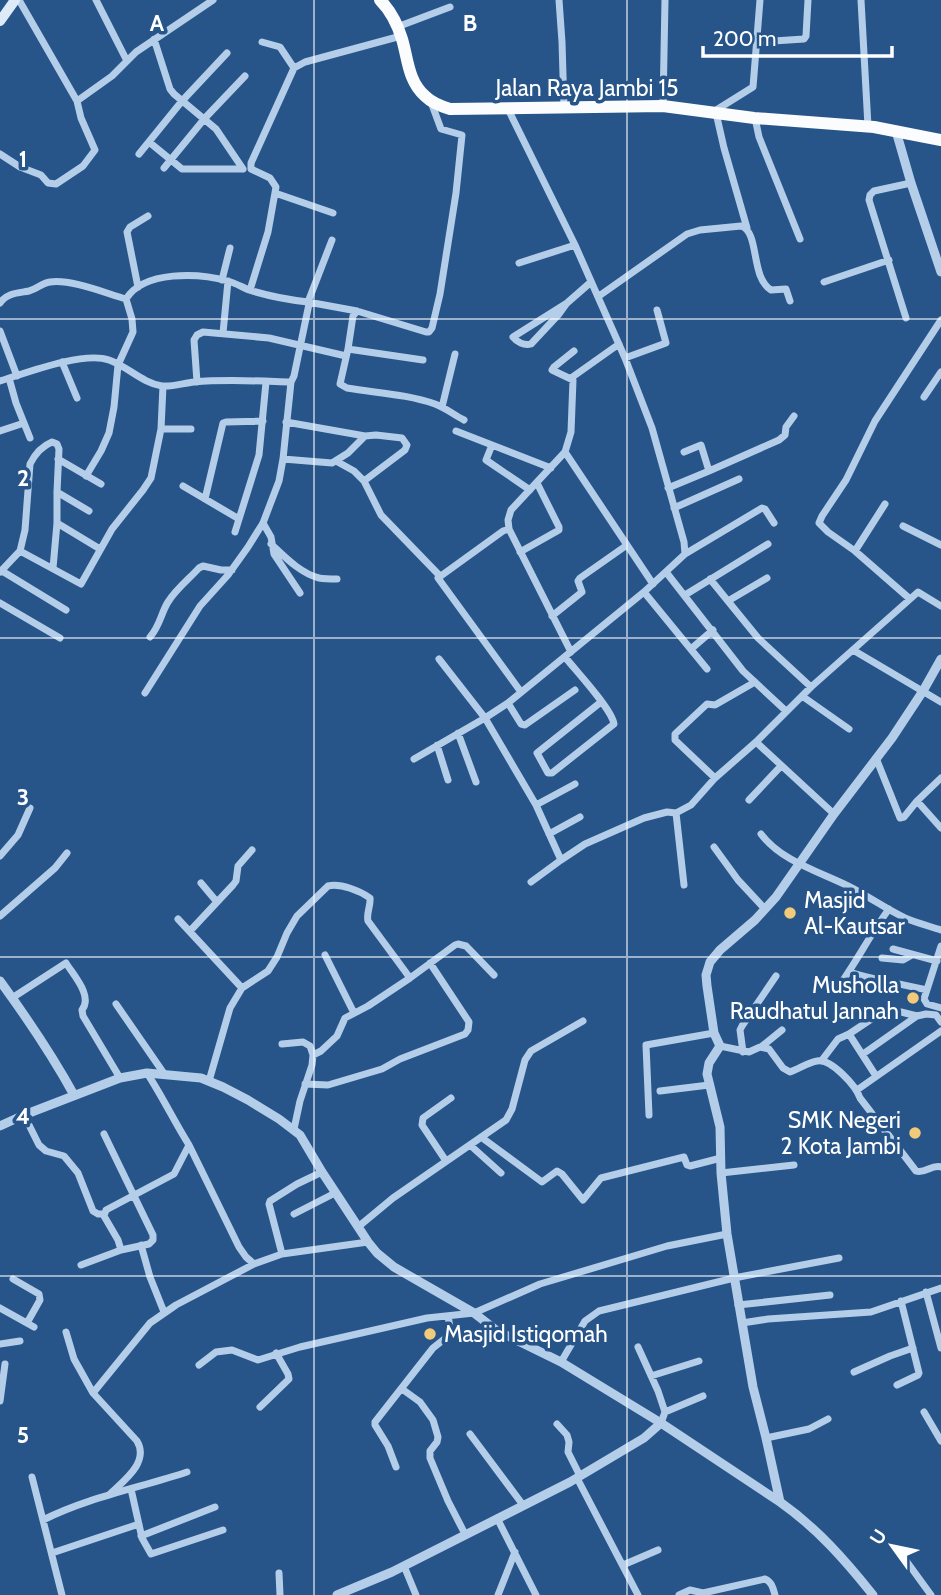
<svg xmlns="http://www.w3.org/2000/svg" width="941" height="1595" viewBox="0 0 941 1595" font-family="Cabin,sans-serif">
<rect width="100%" height="100%" fill="#275589"/>
<g fill="none" stroke-linecap="round" stroke-linejoin="round">
<path stroke="#b4cee9" stroke-width="7" d="M96 0 127 61
M559 0 562 42 564 108
M861 0 868 126
M397 27 450 7
M154 39 170 89 174 94 216 129 243 169
M262 42 280 47 294 68
M757 42 804 39 806 36 808 0
M77 101 112 76 136 52 213 0
M431 102 441 129 462 135 456 193 440 294 432 328 429 332H426L357 311 353 316 348 349 340 384 347 388C376 393 407 394 435 404 446 408 454 415 464 420
M663 106 665 0
M508 109 575 245 625 358 652 428 684 542 685 554 644 592 508 703 485 718 536 805 561 860 585 844 644 818 667 812 676 813 691 805 715 778 756 742 811 687 918 592 941 606
M713 112 753 87 760 0
M716 113 724 148 747 228
M755 118 759 137 800 239
M149 142 182 169H243
M0 154 20 167 41 175 48 183 56 184 83 166 95 150 81 118 77 101 19 0
M139 154 182 101 227 53
M164 168 205 118 245 76
M275 193 333 213
M332 240 308 302 357 311
M519 263 575 245
M222 280 230 248
M824 282 889 260
M138 287 127 232 130 227 148 216
M250 290 268 232 276 187 270 178 251 169V163L294 68 305 62 401 36
M599 296 687 234 700 230 741 226C760 232 750 277 771 290L786 289 790 301
M0 303C7 293 18 293 29 291 37 289 42 283 50 282 71 279 105 293 126 299
M567 303 559 314 531 344C524 346 517 342 513 337L567 303 591 282
M906 318 869 200 870 195 874 191 911 183
M0 331 17 376
M223 333 228 281
M348 349 423 360
M625 358 666 343 657 310
M62 362 77 398
M9 378 16 403 30 438
M571 378 619 344
M0 381C26 373 83 351 109 360 127 366 142 383 162 386 172 387 184 383 194 382 226 379 259 381 291 382L294 376 309 304 308 302C290 300 265 295 249 290 242 287 235 283 228 281 199 273 144 270 126 299L132 319 133 332 118 365 114 407 109 433 101 451 86 476
M197 382 194 340 197 335 203 332 269 338 346 356
M924 397 941 372
M442 407 455 354
M286 422 365 436
M161 429H191
M0 431 24 423
M456 431 551 468
M492 445 486 460 530 490
M565 452 653 584
M58 459 101 484
M283 459 332 463 348 453 365 436 376 435 402 438 407 445 405 450 364 481
M336 461 354 471 364 481 381 515 439 575
M709 471 779 440 785 435 786 427 794 416
M183 486 239 519
M668 488 709 471 701 445 684 452
M57 492 89 511
M205 499 223 423 226 422 263 421
M674 508 739 479
M57 523 100 549
M263 523 271 537 274 554 300 593
M903 526 941 545
M509 529 503 531 438 578 521 692
M235 532 259 455 266 382
M271 544C285 557 300 573 319 578 325 579 331 579 337 579
M20 551 81 584 112 529 143 490 151 478 161 429 163 386
M855 551 885 504
M520 552 559 530V527L537 483
M685 554 762 508 765 509 774 523
M2 571 66 610
M0 572 20 551 25 530 30 464C35 454 42 446 52 442L57 444 59 449 57 492V523L53 568
M666 572 743 671 786 711
M710 579 758 638 811 687
M644 592 707 669
M685 595 768 544
M910 599 855 551 828 532 819 523 822 516 846 480 875 421 941 320
M728 601 767 578
M0 603 60 638
M552 616 582 592 578 581 580 578 627 545
M150 637C160 626 161 613 168 602 176 589 189 579 199 568L203 566 221 570H232
M691 649 713 630
M853 650 941 702
M571 652 509 529 508 520 511 510 565 452 571 432 573 380 552 370 554 367 574 351
M565 657C576 671 612 709 614 724L552 773H548L537 753 601 702
M145 693 200 606 228 575 248 547 263 523 279 481 283 459 291 382
M802 696 849 729
M508 703 521 724 525 725 575 690
M458 733 476 782
M756 742 834 814
M437 745 448 780
M876 758 900 818 904 817 917 801 941 778
M414 759 485 718 439 659
M715 778 675 740V734L707 704 715 705 755 682
M749 800 781 766
M917 801 941 828
M536 805 575 784
M676 813 684 885
M549 834 580 817
M761 834C781 861 820 872 848 886 868 896 886 909 905 918 917 923 929 926 941 930
M714 847 738 880 765 909
M0 856 18 835 30 808
M531 882 561 860
M201 883 217 902
M0 916 55 868 67 853
M178 919 242 988
M190 931 233 885 236 881 238 866 252 850
M941 946 924 999 927 1004 941 1008
M893 949 937 961
M325 955 354 1013
M882 958 903 960 912 955
M849 972C875 980 901 984 927 990
M839 986C857 961 871 933 889 909
M12 998 66 963C74 976 93 996 82 1010L83 1016 120 1078
M116 1004 165 1075
M849 1034 876 1076
M282 1044 303 1042 310 1046 313 1055 312 1065 300 1101 294 1129
M720 1046 749 1052 760 1047 769 1049 783 1068 790 1072C799 1069 809 1062 817 1061 831 1058 856 1086 860 1098L916 1171C925 1174 932 1164 941 1167
M761 1047 782 1030
M743 1052 740 1030 742 1026 776 976
M863 1054 917 1016
M313 1055 321 1051 337 1036 345 1018 368 1006 410 978 455 945 458 944 466 946 494 975
M822 1060 838 1039 849 1034 879 1014 901 1012 917 1016 926 1014 936 1015 941 1022
M209 1081 230 1008 242 988 268 971 277 957 287 933 297 916 328 886C341 883 360 891 370 898 371 906 366 913 368 921L410 978
M305 1084 328 1085 382 1069 400 1059 465 1034 468 1030 469 1022 430 963
M857 1090 941 1031
M660 1091 709 1085
M24 1115 39 1145 46 1151 64 1156 78 1173 93 1211 98 1214H104
M649 1115 646 1045 714 1033
M104 1134 153 1235V1240L149 1244 121 1250 118 1240 104 1216 106 1210 174 1174 189 1145C174 1121 162 1096 147 1073
M481 1137 542 1182 557 1171 562 1174 583 1200 601 1178 684 1157 687 1165 690 1166 721 1158
M189 1145 239 1247 246 1257 254 1264
M470 1145 501 1173
M446 1161 422 1125 423 1118 451 1098
M721 1173 794 1165
M294 1214 335 1193
M358 1227 393 1198 506 1120 512 1109 525 1060 531 1051 583 1021
M141 1245 150 1277 164 1312
M282 1254 269 1204 270 1201 297 1184 322 1172
M81 1265 121 1250
M13 1279 39 1294 40 1300 27 1323
M926 1292 941 1348
M738 1305 830 1295
M0 1308 34 1327
M742 1323 768 1319 871 1312 941 1288
M66 1332 74 1359 93 1393 137 1441C150 1463 122 1482 109 1495
M0 1344 20 1341
M638 1347 658 1391 665 1412 661 1423
M561 1362 585 1321 599 1311 734 1278 839 1258
M199 1365 216 1352 232 1350 258 1360 300 1347 427 1318 474 1313 540 1284 667 1246 727 1234
M854 1372 890 1356 913 1348
M651 1376 699 1361
M897 1385 918 1375 919 1373 901 1301
M402 1389 420 1402 433 1420 438 1437 437 1442 430 1451V1458L448 1501 465 1534
M93 1393 150 1323 176 1305 254 1264 282 1254 368 1242
M0 1401 5 1364
M260 1407 289 1379 288 1374 276 1353
M665 1412 703 1396
M924 1412 941 1441
M557 1424 567 1435 569 1442 568 1452 580 1476
M470 1434 523 1505
M766 1438 809 1429 828 1419
M396 1467 388 1446 375 1425V1422L433 1348 447 1337 450 1327 448 1316
M32 1477 62 1595
M577 1478 638 1595
M131 1489 142 1538 151 1554 223 1530
M497 1518 536 1595
M43 1520C89 1497 139 1488 187 1472
M141 1536 215 1507
M899 1551 931 1595
M52 1553 139 1524
M623 1565 658 1550
M404 1566 416 1595
M279 1573 280 1595
M498 1595 515 1552
M679 1595 690 1590 703 1593 765 1579C772 1582 773 1588 775 1595"/>
<path stroke="#b4cee9" stroke-width="9" d="M896 131 911 183 941 272
M0 981C27 1018 52 1055 74 1095
M0 1126 24 1115 120 1078 147 1073 201 1078 223 1087 248 1100 279 1119 300 1135 322 1172 368 1242 377 1253 394 1267 474 1313 496 1330 561 1362 661 1423 780 1502C817 1528 845 1560 873 1595
M780 1502 766 1438 753 1387 727 1234 721 1173 720 1127 707 1074 709 1063 720 1046 714 1033 707 986 706 975 710 962 720 950 755 920 776 897 834 814 892 738 923 691 941 659
M337 1595 392 1572 570 1482 644 1438 661 1423"/>
<path stroke="#deeaf8" stroke-width="10" d="M0 21 15 0"/>
<path stroke="#fbfcfe" stroke-width="12" d="M380 0C390 10 398 26 402 39 408 59 408 81 425 96 432 103 440 106 450 109L663 106 754 118 874 127 941 140"/>
</g>
<path fill="none" stroke="#fff" stroke-width="2" stroke-opacity="0.55" d="M314 0V1595M627 0V1595M0 319H941M0 638H941M0 957H941M0 1276H941"/>
<g fill="#f1cb7a" stroke="#275589" stroke-width="2.5">
<circle cx="790" cy="913" r="7"/>
<circle cx="913" cy="998" r="7"/>
<circle cx="915" cy="1133" r="7"/>
<circle cx="430" cy="1334" r="7"/>
</g>
<g text-anchor="middle" dominant-baseline="central" stroke-width="7" stroke-linejoin="round" paint-order="stroke">
<g font-size="23" fill="#fff" stroke="#275589">
<text x="587" y="88">Jalan Raya Jambi 15</text>
</g>
<g font-size="23" fill="#fff" stroke="#275589" text-anchor="start">
<text x="804" y="900">Masjid<tspan x="804" dy="26">Al-Kautsar</tspan></text>
<text x="899" y="985" text-anchor="end">Musholla<tspan x="899" dy="26">Raudhatul Jannah</tspan></text>
<text x="901" y="1120" text-anchor="end">SMK Negeri<tspan x="901" dy="26">2 Kota Jambi</tspan></text>
<text x="444" y="1334">Masjid Istiqomah</text>
</g>
</g>
<g font-size="23" text-anchor="middle" font-weight="bold" fill="#fff" stroke="#275589" stroke-width="7" stroke-linejoin="round" paint-order="stroke">
<text x="157" y="31">A</text>
<text x="470" y="31">B</text>
<text x="23" y="167">1</text>
<text x="23" y="486">2</text>
<text x="23" y="805">3</text>
<text x="23" y="1124">4</text>
<text x="23" y="1443">5</text>
</g>
<g transform="translate(892 1546) rotate(303)" stroke="#275589" stroke-width="5" paint-order="stroke">
<path d="M0-5L12 26L0 18L-12 26Z" fill="#ffffff"/>
<text y="-10" font-size="19" font-weight="bold" text-anchor="middle" fill="#ffffff">U</text>
</g>
<path d="M703 46v10h189v-10" fill="none" stroke="#ffffff" stroke-width="3.5"/>
<text x="713" y="46" font-size="21" fill="#ffffff" stroke="#275589" stroke-width="5" paint-order="stroke">200 m</text>
</svg>
